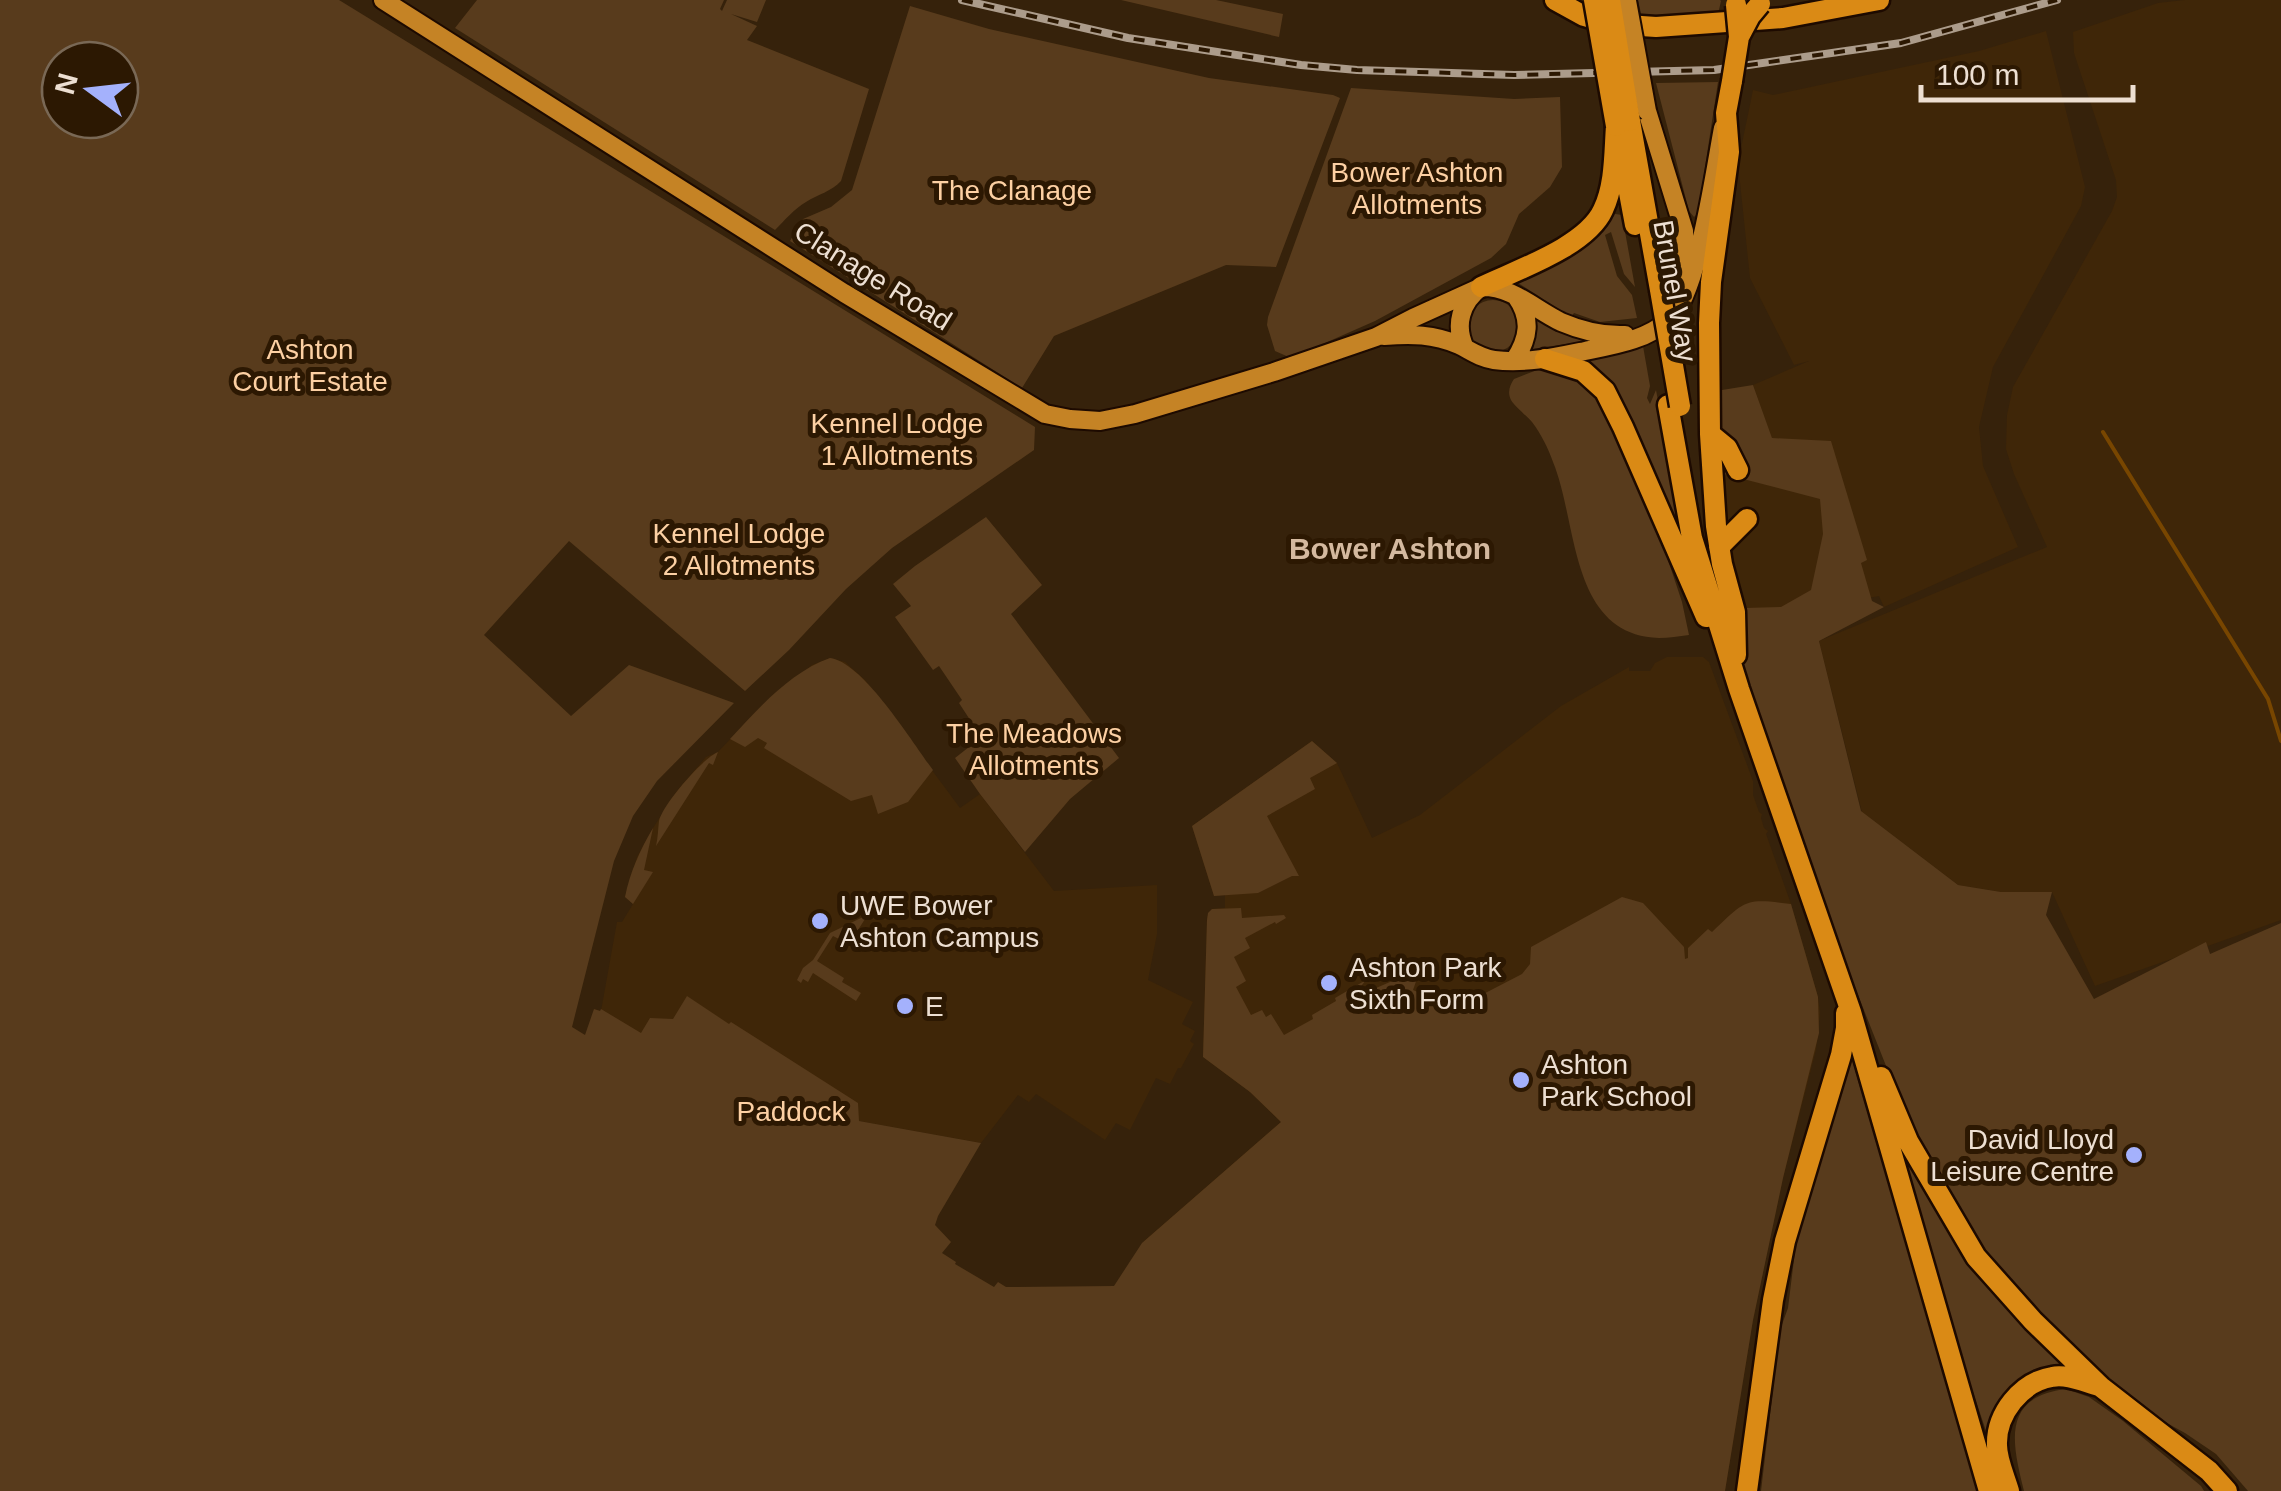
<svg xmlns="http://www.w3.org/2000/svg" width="2281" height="1491" viewBox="0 0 2281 1491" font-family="Helvetica,sans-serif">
<rect width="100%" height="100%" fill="#36220b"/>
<path fill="#3f2608" d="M2185 0H2281V920L2095 986 2052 892H2001L1958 885 1862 812 1819 641 2047 547 2014 474 2006 449 2007 415 2013 387 2112 211 2117 197 2116 180 2074 53 2073 32 2158 3Z
M2046 31 2085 187 2081 206 1993 367 1979 427 1983 466 2018 547 1884 607 1879 596 1748 620 1729 542 1720 473 1779 459 1753 385 1809 361 1794 365 1750 278 1738 163 1753 90 1773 95 1979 51Z
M1667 657H1703L1709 662 1753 781V795L1759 812 1762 814 1761 818 1764 828 1768 831 1766 834 1791 904 1818 997 1820 1013 1816 1050 1783 1178 1753 1320 1725 1491 1142 1243 1281 1122 1250 1092 1203 1057 1207 917 1212 909 1225 908V895L1214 896 1192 826 1312 741 1337 763 1372 838 1420 815 1561 706 1629 667V671H1650L1655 663Z
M830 658 845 662 865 680 960 808 980 794 1054 891 1157 885V934L1148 980 1193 1002 1182 1024 1195 1031 1190 1041 1194 1044 1181 1068H1178L1170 1084 1156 1078 1130 1130 1116 1123 1105 1140 1036 1094 1029 1102 1018 1095 981 1143 859 1121 838 1161 594 1009 601 1011 617 922H622L633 904 625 897 637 857 653 828 677 791 706 757 718 752 758 710 812 665Z"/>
<path fill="#583b1c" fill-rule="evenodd" d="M0 0H339L1035 427 1034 450 892 548 846 589 789 650 745 691 569 541 484 635 571 716 629 665 734 703 657 781 633 816 614 861 572 1027 585 1035 594 1009 600 1011 601 1009 641 1033 650 1018 673 1019 687 996 729 1024 731 1022 858 1103 859 1121 981 1143 938 1216 935 1225 951 1242 942 1253 956 1262 955 1264 994 1287 998 1282 1006 1287 1114 1286 1142 1243 1281 1122 1250 1092 1203 1057 1207 920 1208 913 1212 909 1241 908 1242 918 1284 915 1286 918 1276 924 1275 922 1245 938 1250 948 1234 957 1246 981 1236 987 1251 1015 1262 1010 1266 1017 1271 1014 1284 1035 1313 1019 1312 1015 1336 1001 1335 998 1366 980 1358 990 1360 995 1413 972 1419 973 1413 990 1443 1003H1466L1522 974 1530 964 1531 947 1622 897 1643 903 1684 947 1685 959 1688 958V948L1708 929 1712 932C1746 900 1744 898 1791 904L1818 997 1819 1033 1783 1178 1753 1320 1725 1491H0ZM60 60H120V120H60Z
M477 0H724L720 9 722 11 727 0H766L757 22 731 14 757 26 747 40 869 89 841 181C831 192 818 194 806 202 794 209 785 220 775 230L455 28Z
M1121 0H1216L1283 14 1279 37Z
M1638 0H1720L1721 1 1718 14 1642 18Z
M910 6 989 29 1209 78 1333 95 1340 98 1276 267 1226 265 1054 336 1022 388 790 241 803 219 831 207 852 190Z
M1718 82 1698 213 1694 217 1689 211 1656 83Z
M1351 88 1514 99 1560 97 1562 167 1550 187 1519 214 1506 244 1491 258 1375 321 1291 358 1275 351 1267 325 1268 317Z
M1609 213 1622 215 1635 287 1624 274 1611 232 1605 235 1617 276 1632 295 1637 318 1600 322 1574 313 1571 317 1515 281Z
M1467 326a26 26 0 1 1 52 0a26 26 0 1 1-52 0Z
M1533 312 1586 336V341L1533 349C1530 338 1538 329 1533 312Z
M1643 346 1650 386 1647 398 1650 404 1656 390 1685 548 1578 360V357Z
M1537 370 1555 372 1580 380 1603 403 1652 512 1682 602 1689 635C1679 636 1669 638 1659 638 1569 635 1578 522 1553 462 1548 448 1541 434 1532 422 1526 415 1515 407 1511 400 1507 392 1510 385 1514 379Z
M1753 385 1772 438 1831 441 1867 560 1861 563 1872 601 1884 607 1819 641 1861 811 1958 885 2001 892H2052L2046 915 2094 999 2206 942 2210 954 2281 923V1491H2248L2216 1454 2185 1433 2143 1410 2030 1307 1974 1242 1915 1139 1814 884 1739 665 1745 608 1781 607 1811 590 1823 534 1820 499 1720 473 1722 390Z
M986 517 1042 585 1011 614 1119 758 1070 799 1025 852 980 794 955 758 969 747 963 739 976 729 959 703 962 700 939 666 933 670 895 617 911 606 893 584 915 566Z
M830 658C863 662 912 742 933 770L908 802 878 814 872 795 851 801 764 748 767 743 758 738 745 747 730 739C758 709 790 672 830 658Z
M1312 741 1337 763 1310 778 1315 789 1267 816 1299 876H1292L1258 893 1214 896 1192 826Z
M718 752 713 765 709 763 656 846C658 837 658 829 659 821 663 804 703 758 718 752Z
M653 828 644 870 653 872 633 904 625 897C630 872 640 850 653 828Z
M863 917 865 919 849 944 833 936 817 961 844 978 842 982 861 993 856 1001 813 973 808 982 803 979 801 983 797 980 803 968 813 960 830 933Z
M1852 1060 1979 1491H1761L1780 1330 1788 1308 1798 1227Z
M1891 1112 1911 1156 2069 1367C2037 1361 2004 1383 1993 1413 1990 1421 1989 1429 1988 1437L1967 1374Z
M2066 1389 2089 1397 2123 1421 2201 1486 2204 1491H2024C2012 1443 2001 1397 2066 1389Z"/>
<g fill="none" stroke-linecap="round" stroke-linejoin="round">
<path stroke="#784600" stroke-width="4" d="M2103 432 2268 699 2281 741"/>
<defs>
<path id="primary" d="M383 0 844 293 1045 414 1070 419 1100 421 1135 414 1274 372 1376 337 1413 318 1477 289
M1647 111 1684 231 1686 272
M1384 336C1412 334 1433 334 1459 345 1471 351 1480 358 1494 360 1525 364 1556 357 1585 351 1615 345 1647 340 1670 319 1698 293 1715 169 1723 128
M1465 348C1454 325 1461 302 1481 287 1512 286 1534 309 1561 322 1582 331 1602 336 1625 335
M1514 361C1529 338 1532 319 1516 296"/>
<path id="trunk" d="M1555 0 1584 16 1612 24 1656 27 1783 18 1879 0
M1732 81 1726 113 1729 152 1711 282 1709 323 1710 434 1716 526 1722 564 1735 612 1736 655
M1630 121 1660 290
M1622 155 1635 225
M1481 287C1516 270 1586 247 1603 210 1615 185 1614 154 1616 126
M1545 359 1583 371 1605 391 1623 427 1706 617
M1668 405 1692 538 1739 689 1851 1012 1989 1491
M1710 434 1727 448 1738 470
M1719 547 1747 519
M1881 1077 1908 1141 1976 1257 2033 1321 2101 1387 2209 1471 2227 1491
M1747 1491 1773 1300 1785 1241 1841 1055 1846 1028V1013
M2009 1491C2005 1477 1997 1460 1997 1445 1996 1414 2021 1382 2052 1377 2067 1374 2084 1382 2099 1386"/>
</defs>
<use href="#primary" stroke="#1d0a00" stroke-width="22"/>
<use href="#trunk" stroke="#1d0a00" stroke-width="25"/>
<use href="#primary" stroke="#c58325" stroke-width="18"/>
<use href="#trunk" stroke="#da8a15" stroke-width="20"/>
<defs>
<path id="rail" d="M962 0 1128 38 1301 65 1357 70 1514 75 1714 70 1901 43 2057 0"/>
</defs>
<use href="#rail" stroke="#ac9c8b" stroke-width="8"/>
<use href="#rail" stroke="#2c1802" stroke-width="4" stroke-dasharray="11" stroke-linecap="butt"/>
<defs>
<path id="primary-bridge" d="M1627 1 1647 111"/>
<path id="trunk-bridge" d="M1594 0 1616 126
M1610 0 1630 121
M1740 35 1750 16 1760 4
M1732 81 1739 37 1736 5
M1660 290 1680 406"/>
</defs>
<use href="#primary-bridge" stroke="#1d0a00" stroke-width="22" stroke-linecap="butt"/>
<use href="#trunk-bridge" stroke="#1d0a00" stroke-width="25" stroke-linecap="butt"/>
<use href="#primary-bridge" stroke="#c58325" stroke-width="18"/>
<use href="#trunk-bridge" stroke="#da8a15" stroke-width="20"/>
</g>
<g fill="#a4b1fc" stroke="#2c1802" stroke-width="4">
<circle cx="820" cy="921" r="10"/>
<circle cx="1329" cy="983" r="10"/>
<circle cx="905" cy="1006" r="10"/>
<circle cx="1521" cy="1080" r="10"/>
<circle cx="2134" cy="1155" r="10"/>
</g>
<g text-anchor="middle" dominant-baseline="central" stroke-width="10" stroke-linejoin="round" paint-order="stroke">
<g font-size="28" fill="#fdd0a3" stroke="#2c1802">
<text x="1417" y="172">Bower Ashton<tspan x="1417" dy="32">Allotments</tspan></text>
<text x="1012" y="190">The Clanage</text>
<text x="310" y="349">Ashton<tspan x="310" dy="32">Court Estate</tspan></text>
<text x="897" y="423">Kennel Lodge<tspan x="897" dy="32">1 Allotments</tspan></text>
<text x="739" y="533">Kennel Lodge<tspan x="739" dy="32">2 Allotments</tspan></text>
<text x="1034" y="733">The Meadows<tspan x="1034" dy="32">Allotments</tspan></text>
<text x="791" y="1111">Paddock</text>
</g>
<g font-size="28" fill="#eddfd2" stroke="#2c1802">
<text transform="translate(873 276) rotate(32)">Clanage Road</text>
<text transform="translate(1675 291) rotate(80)">Brunel Way</text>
</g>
<g font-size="28" fill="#eddfd2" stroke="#2c1802" text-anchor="start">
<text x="840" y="905">UWE Bower<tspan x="840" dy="32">Ashton Campus</tspan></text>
<text x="1349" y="967">Ashton Park<tspan x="1349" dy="32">Sixth Form</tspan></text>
<text x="925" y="1006">E</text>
<text x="1541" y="1064">Ashton<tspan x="1541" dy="32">Park School</tspan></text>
<text x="2114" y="1139" text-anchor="end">David Lloyd<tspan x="2114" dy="32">Leisure Centre</tspan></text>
</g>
<g font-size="30" font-weight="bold" fill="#d4b99f" stroke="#2c1802">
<text x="1390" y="548">Bower Ashton</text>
</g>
</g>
<g transform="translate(90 90) rotate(285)"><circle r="48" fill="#2c1802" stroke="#796855" stroke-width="2.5"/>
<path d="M0-8L18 38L0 25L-18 38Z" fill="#a4b1fc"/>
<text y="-15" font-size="28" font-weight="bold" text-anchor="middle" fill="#eddfd2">N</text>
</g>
<path d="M1921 85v15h212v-15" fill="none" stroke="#eddfd2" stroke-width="5"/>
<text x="1936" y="85" font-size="30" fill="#eddfd2" stroke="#2c1802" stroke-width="8" paint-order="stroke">100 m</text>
</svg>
